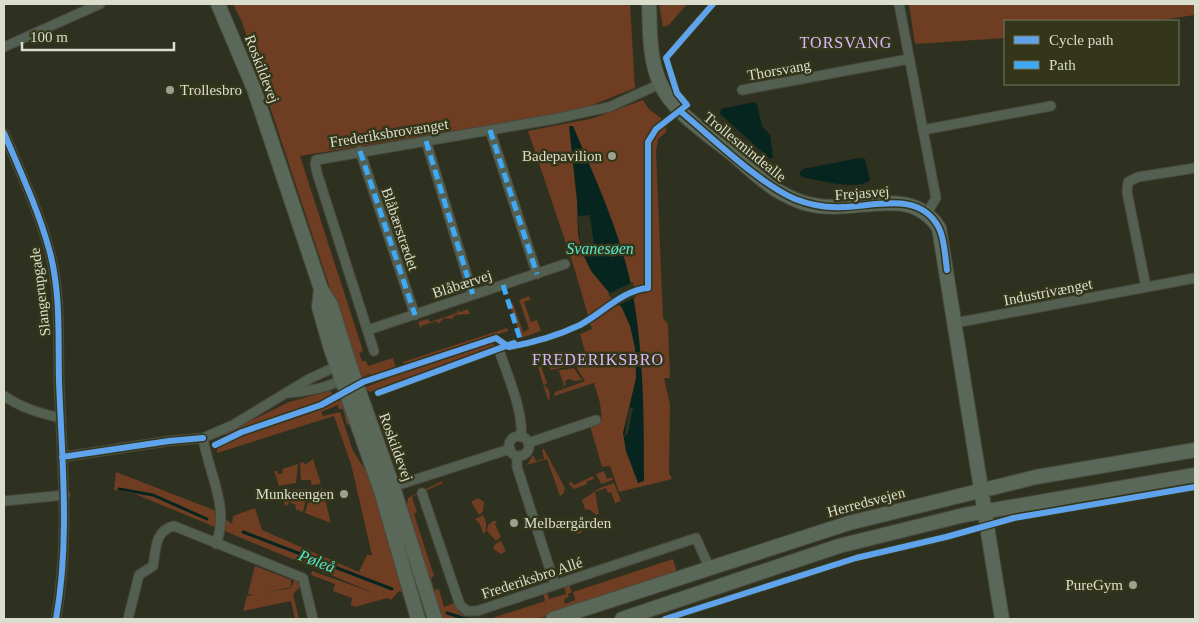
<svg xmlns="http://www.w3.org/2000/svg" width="1199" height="623" viewBox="0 0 1199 623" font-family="Georgia,serif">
<rect width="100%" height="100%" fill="#2e3020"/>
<path fill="#6f3d22" d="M233 4H630L635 88 590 106 558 114 300 156 363 351 359 353 362 361H366L368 366 393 358 396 368 371 376 369 374 360 379 242 22Z
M659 4H687L669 25 663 27Z
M909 4H1195V15L1154 21H1005V38L915 44Z
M643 100 649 109 666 122V132L658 139 656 152 663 318 668 324 670 378H664L670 404 669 473 672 479 619 492 610 466 602 467 590 426 602 421 600 403 594 383 554 396 555 392 585 381 575 365 551 370 547 364 550 363 552 366 580 357 585 352 580 334 592 329 573 264 528 131 594 118Z
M529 296 530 300 524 302 531 322 537 320 541 331 521 338 509 304 513 303 523 332 529 329 519 300Z
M458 309 460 312 468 309 470 314 455 315 452 319 444 318 438 324 437 321 421 326V330L418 322 428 319 430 322 457 313Z
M507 328 508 331 404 365 403 362Z
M494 343V346L370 392 364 388 398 374Z
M541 366 547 383 544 385 549 390 550 399 548 400 538 367Z
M574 368 582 380 574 381 570 379 565 381 566 385 561 387 564 385 559 371H555Z
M330 391 335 396 287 416 226 436 224 434 289 402Z
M338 400 345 403 350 423 347 425 343 409H339L338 405 321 412 323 416 340 412 353 451 370 477 404 593 399 591 391 600 387 598 355 607 351 605 352 598 333 591 335 584 311 575 312 571 377 594 135 494 114 490 116 472 214 510 232 524 233 516 255 508 262 530 359 572 367 555H372L351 464 334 416 217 453V446C256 428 299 418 338 400Z
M544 449 565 488 563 494 560 496 547 459 527 465 533 455 536 461 544 459 542 450Z
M313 459 321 484 311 485V480H301L300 463 304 462 305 465Z
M298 464 296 483 279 486 274 471H277L278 474 283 473 282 469Z
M604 471 607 479 611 477 613 480 601 484 596 474Z
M593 476 594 479 587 481V484L574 489 568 483 572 482 574 485Z
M442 481 443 483 412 497 417 512 414 514 434 576 431 578 434 590 439 589 444 607 454 603 459 612 468 619H439L402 505 405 496 404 505 407 504 408 498Z
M614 483 621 501 615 503 611 492 608 493 606 488 595 492 599 514 596 515 590 510 585 509 582 500 600 488Z
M322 488 324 494 320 495 322 501 325 500 331 523 305 513 308 503 313 501 315 491Z
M308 489 303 512 295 509 296 505 289 502 287 506 285 505 280 490Z
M478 498 484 502 483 512 479 515 471 502Z
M483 515 486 522V532L483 533 480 524 475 519Z
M577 518 579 524 582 519 584 521 581 533 577 534 572 523Z
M493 521H497L495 524 501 537 496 541 487 531 488 525Z
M501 541 506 551 501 554 493 549 495 544Z
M673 559 677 573 538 619H489L545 601 543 593 547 592 549 599 566 594 564 586 569 585 572 592 568 594 569 597 564 599 565 604 575 600 573 592Z
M255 566 291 580V587L255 595 248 594Z
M295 579 301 586 293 594 299 619H295L291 601 243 611 247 596 291 588Z"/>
<path fill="#06251e" d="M754 102 757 104 762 126 770 135 773 157 770 159 720 114 721 109Z
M569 126H573C594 176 618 227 630 280 644 345 644 415 644 481L638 483 626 451 623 433 636 378 635 348 630 326 622 308 591 271 582 252 578 233 577 201Z
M859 158 865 159 870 180C858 191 817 180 802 177L799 173 803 169Z"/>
<path fill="#2e3020" d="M590 215 594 246 581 247 577 216Z
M633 282 636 297 617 306 608 294Z
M629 407 633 408 628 433 624 438Z"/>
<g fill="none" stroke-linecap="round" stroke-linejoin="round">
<path stroke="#06251e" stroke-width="3" d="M119 489 153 495 207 519
M243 532 392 589
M447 613 466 619"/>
<defs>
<path id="street" d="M899 4 936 198 927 213
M4 47 100 4
M742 90 909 59
M490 130 537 274
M923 130 1051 106
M4 133C20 171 38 209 49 249 61 291 58 338 59 381 62 462 70 540 56 619
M426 141 473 295
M360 151 415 315
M1146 287 1127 192 1128 182 1138 177 1195 168
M955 323 1195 278
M368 330 565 264
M499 350C507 374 524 412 521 437
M374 351 318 176 315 164 316 160 554 119 609 107 660 84
M288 393C303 392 336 387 345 376
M4 396C22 408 39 413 61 418
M509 446a10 10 0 1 1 20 0a10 10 0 1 1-20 0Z
M203 438C209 475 230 507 216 544
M528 443 596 420
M517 456V467L555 585
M62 457 169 441 203 438 233 425 309 379 337 366 342 367
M389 488 510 449
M422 493 460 605 467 611H477L696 538 709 567
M4 501 65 495
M128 619 139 575 153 566C156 549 155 530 174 526L303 578 313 619"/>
<path id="secondary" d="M218 4 254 89 321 289 331 305 351 369 393 487 435 619
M649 4C650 29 649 59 660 83 674 114 710 135 736 157 750 169 764 183 780 192 789 197 799 202 808 204 855 216 909 182 939 228L1002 619
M321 289 319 307 331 349 381 491 418 619
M553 619 849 523 1036 477 1195 450
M622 619 839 546 964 515 1195 475"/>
</defs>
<use href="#street" stroke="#494a3d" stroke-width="11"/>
<use href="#secondary" stroke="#494a3d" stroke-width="16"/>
<use href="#street" stroke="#535f51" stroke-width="9"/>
<use href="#secondary" stroke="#596858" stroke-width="14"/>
<path stroke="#3fa9f5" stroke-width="5" stroke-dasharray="10 5" stroke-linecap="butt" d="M490 130 537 274
M426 141 473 295
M360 151 415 315
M503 285 522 345"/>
<defs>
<path id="cycleway" d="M680 111C712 137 758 183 795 199 810 205 826 208 843 207 877 206 920 191 939 228 945 240 945 257 947 270
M4 133C20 171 38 209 49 249 61 291 58 338 59 381 62 462 70 540 56 619
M378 393 514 343
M215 445 242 432 321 405 363 382 496 338 509 347C531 343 559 335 580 325 601 314 623 290 648 288V142L656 129 687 105 677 93 666 58 713 4
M62 457 169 441 203 438
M665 619 856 558 946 537 1014 518 1195 487"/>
</defs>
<use href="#cycleway" stroke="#34361a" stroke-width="9"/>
<use href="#cycleway" stroke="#60a3ed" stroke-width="6"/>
</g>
<g fill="#9ea090" stroke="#34361a" stroke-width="2">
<circle cx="170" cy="90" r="5"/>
<circle cx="612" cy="156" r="5"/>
<circle cx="344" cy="494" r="5"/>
<circle cx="514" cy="523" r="5"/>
<circle cx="1133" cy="585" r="5"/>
</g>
<g text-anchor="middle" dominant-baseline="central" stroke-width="5" stroke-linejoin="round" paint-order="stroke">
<g font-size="15" fill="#dbddcd" stroke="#34361a">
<text transform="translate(262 69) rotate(69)">Roskildevej</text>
<text transform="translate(779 70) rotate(-10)">Thorsvang</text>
<text transform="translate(389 133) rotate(-9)">Frederiksbrovænget</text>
<text transform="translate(745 147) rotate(39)">Trollesmindealle</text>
<text transform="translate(862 193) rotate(-4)">Frejasvej</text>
<text transform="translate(400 229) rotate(71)">Blåbærstrædet</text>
<text transform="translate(462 284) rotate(-18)">Blåbærvej</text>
<text transform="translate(40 292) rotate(-97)">Slangerupgade</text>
<text transform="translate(1048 292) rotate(-11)">Industrivænget</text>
<text transform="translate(396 447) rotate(70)">Roskildevej</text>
<text transform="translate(866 502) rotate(-15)">Herredsvejen</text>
<text transform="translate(532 578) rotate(-18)">Frederiksbro Allé</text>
</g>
<g font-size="15" fill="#dbddcd" stroke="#34361a" text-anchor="end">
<text x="180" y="90" text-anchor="start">Trollesbro</text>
<text x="602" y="156">Badepavilion</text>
<text x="334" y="494">Munkeengen</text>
<text x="524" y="523" text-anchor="start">Melbærgården</text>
<text x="1123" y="585">PureGym</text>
</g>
<g font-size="16" letter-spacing="1" fill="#d9b9fe" stroke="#34361a">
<text x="846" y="42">TORSVANG</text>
<text x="598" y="359">FREDERIKSBRO</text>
</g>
<g font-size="16" font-style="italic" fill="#53e9cd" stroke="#34361a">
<text x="600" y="248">Svanesøen</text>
<text transform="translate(317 561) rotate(21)">Pøleå</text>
</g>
</g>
<rect width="1199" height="623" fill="none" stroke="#dbddcd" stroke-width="10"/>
<rect x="1004" y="20" width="175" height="65" fill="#34361a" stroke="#777962"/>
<rect x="1014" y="36" width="25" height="8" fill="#60a3ed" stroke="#777962"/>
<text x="1049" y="45" font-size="15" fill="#dbddcd">Cycle path</text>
<rect x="1014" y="61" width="25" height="8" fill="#3fa9f5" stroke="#777962"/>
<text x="1049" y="70" font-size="15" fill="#dbddcd">Path</text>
<path d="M22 42v8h152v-8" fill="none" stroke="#dbddcd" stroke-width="2.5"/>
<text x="30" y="42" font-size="15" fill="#dbddcd" stroke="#34361a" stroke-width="4" paint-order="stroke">100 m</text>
</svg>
